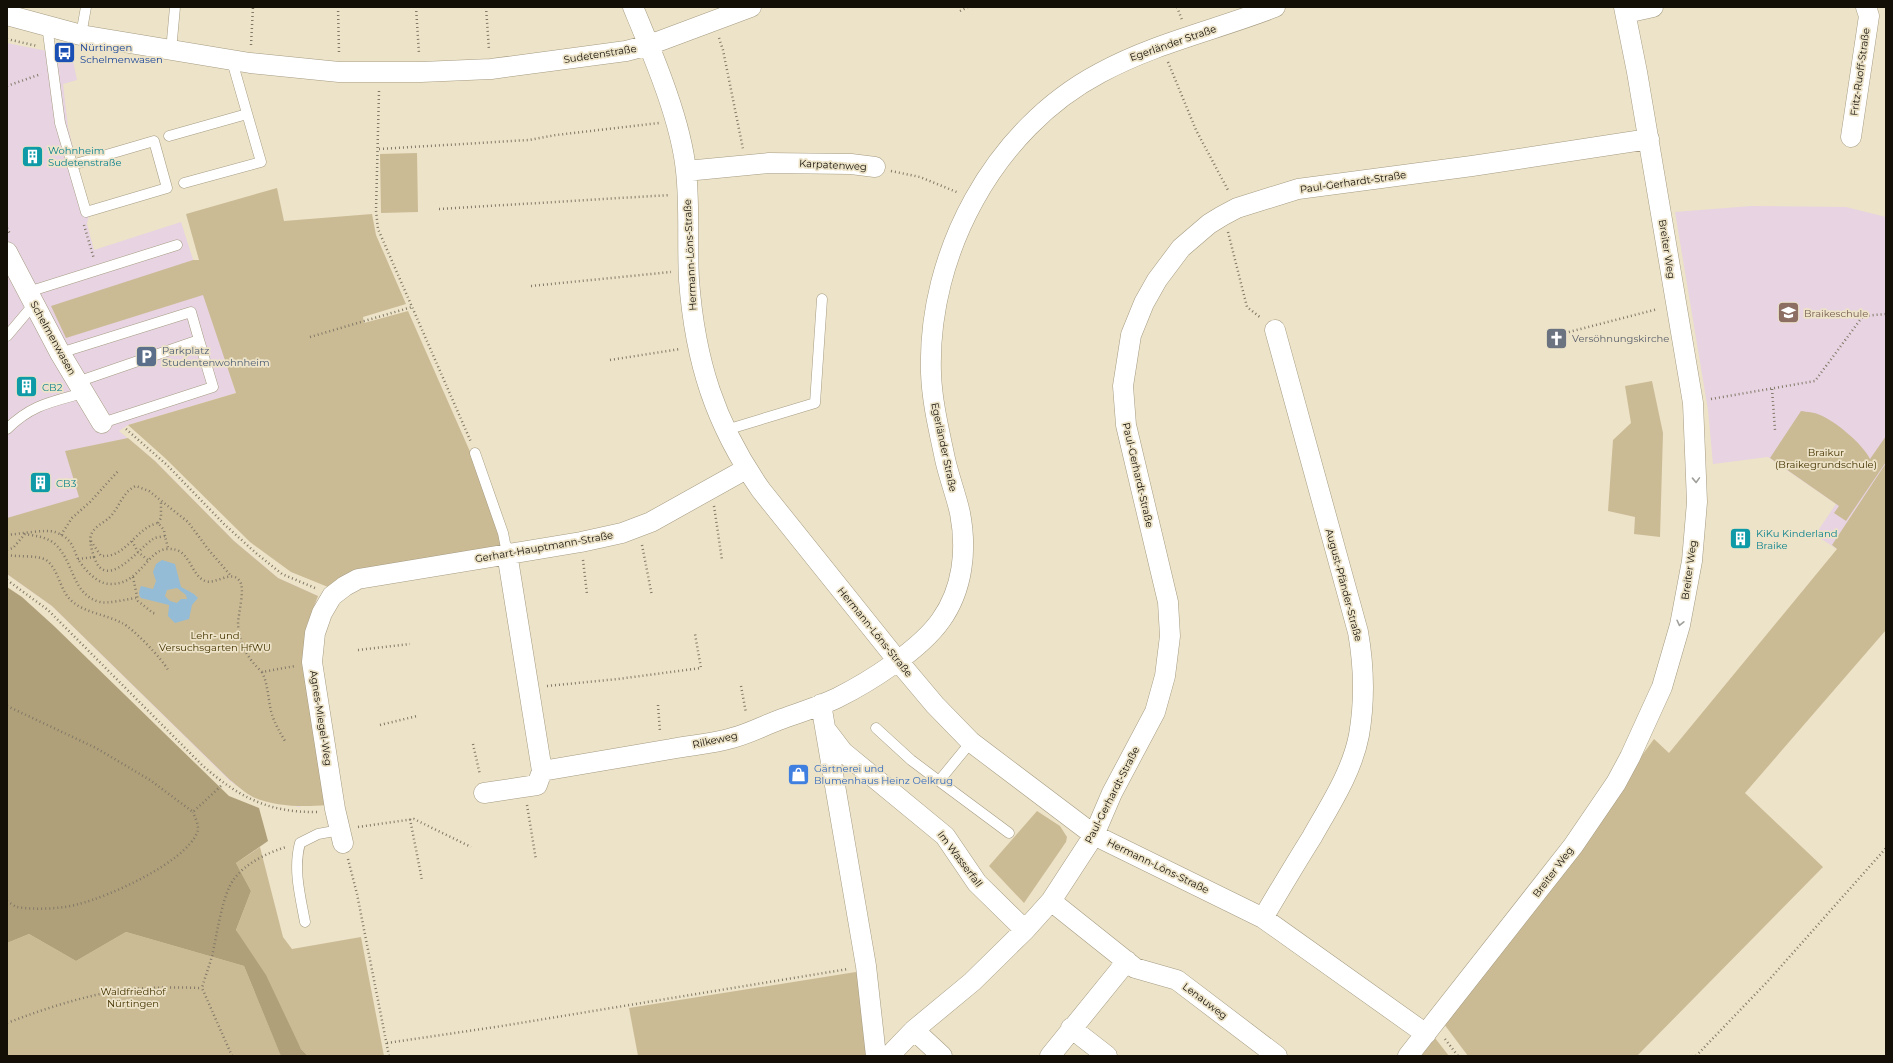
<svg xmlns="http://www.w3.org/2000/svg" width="1893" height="1063" viewBox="0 0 1893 1063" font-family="Montserrat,sans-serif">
<rect width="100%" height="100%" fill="#ede3c8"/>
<path fill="#e7d3e2" d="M7 43 72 56 77 80 63 84 68 127 89 215 87 224 94 250 181 222 236 393 128 425 119 431 155 461 234 541 278 578 318 596 306 627 304 657 300 807 253 797 230 781 52 606 7 574Z
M1751 206 1846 207 1886 217V478L1837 549 1815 535 1836 504 1768 457 1713 464 1708 410 1675 212Z"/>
<path fill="#cbbb95" d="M417 153 418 212 381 213 380 154Z
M277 188 284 221 372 214 376 235 406 304 363 317 364 323 408 311 479 472 502 546 328 587 291 572 250 542 165 458 128 425 236 393 203 295 66 338 51 306 193 260H199L186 214Z
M1652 381 1663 433 1660 537 1634 534 1635 517 1608 511 1613 440 1631 423 1625 386Z
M1801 411C1807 412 1814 412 1820 415 1835 421 1863 444 1870 459L1886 436V462L1846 521 1834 513 1839 506 1770 458Z
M128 438 155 461 234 541 278 578 318 596 306 627 304 657 327 805C304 807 275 807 253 797 245 793 238 786 230 780L52 606 7 574V518L79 497 65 451Z
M1886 463V630L1745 793 1823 867 1637 1056H1468L1444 1024 1654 739 1669 753 1837 549 1832 545Z
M1037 811 1060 826 1067 837 1066 842 1024 903 989 866Z
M260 847 283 937 292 949 361 937 384 1056H308L301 1049 236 930 251 891 236 863Z
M126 932 244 966 281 1056H7V943L29 934 76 961Z
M862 971 871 1056H638L629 1008Z
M1435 1038 1449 1056H1421Z"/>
<path fill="#b0a079" d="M7 587 22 597 54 626 229 796 259 808 268 841 236 863 251 891 236 930 266 975 301 1049 308 1056H281L280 1054 244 966 126 932 76 961 29 934 7 943Z"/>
<path fill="#94bcd6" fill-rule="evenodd" d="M162 560 175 564 181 587 194 594 198 598 192 605 189 619 175 623 168 616 169 605 141 598C138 594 139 591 141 586L153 589 156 581 153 572 156 564ZM177 588 186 595 187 599H181L177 603 170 601 165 596 167 590Z"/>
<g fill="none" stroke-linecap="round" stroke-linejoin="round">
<defs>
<path id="service" d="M47 25 60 123 86 212 167 188 154 141 72 165
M81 35 86 7
M171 51 175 7
M169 136 247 114
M184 183 261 162 232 61
M28 292 177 245
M7 336 34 304
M60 353 191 312 199 340
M77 382 199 340 213 387 102 423
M7 429C31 405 51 402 83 393
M726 430 815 403 822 299
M475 453 503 533 507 553
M876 728 911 760 939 781
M971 742 939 781 1009 833
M305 922C300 895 293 869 300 843L318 834 340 830"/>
<path id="minor" d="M633 7C653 55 681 120 686 171 690 207 687 244 689 280 695 361 715 424 761 490L898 661 935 705 971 742 1094 835 1263 918 1426 1034
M1626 13 1653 7
M7 15 81 35 250 63 339 72H421L491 69 626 51 649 45 751 7
M1851 137 1869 16 1866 7
M686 171 769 163 851 164 875 167
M7 252 60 353 102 423
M507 553 542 771C585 764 628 756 671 749 691 745 712 744 732 738 748 734 763 726 779 720 798 713 818 707 837 698 869 682 920 650 941 620 963 589 967 550 960 513 956 495 949 477 945 459 939 430 932 402 931 373 927 254 994 129 1100 73 1155 43 1216 30 1275 7
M821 704 866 966 876 1056
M827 731 843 752 945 836 977 883 1025 930
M484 793 537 785 542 771
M343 843 335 809 312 662 315 633 322 613 332 596 345 586 358 579 581 542 622 533 651 522 746 469
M1051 901 1135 968 1177 980 1277 1056
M1263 918C1279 891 1295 864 1312 837 1330 805 1352 772 1359 735 1365 700 1364 666 1358 632L1275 330
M1071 1028 1107 1056
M914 1030 942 1056
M889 1056 914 1030 972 982 1025 930 1051 901 1094 835 1112 793 1155 712 1165 676 1170 636 1168 602 1126 425 1123 386 1131 335 1144 303 1157 280 1181 248 1209 224 1222 216 1237 208 1298 189 1472 166 1649 139
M1050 1056 1127 961
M1408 1056 1573 846 1616 783 1630 757 1662 687 1680 625 1692 561 1697 502 1693 403 1637 72 1624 7"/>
</defs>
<use href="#service" stroke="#a59b82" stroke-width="11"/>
<use href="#minor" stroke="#a59b82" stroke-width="21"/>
<path stroke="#807967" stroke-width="2.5" stroke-dasharray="1 3" stroke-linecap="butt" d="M338 7 339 53
M416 7 419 54
M486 7 489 50
M1177 7 1182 20
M960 11 968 7
M719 38 723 50 743 149
M7 39 37 46
M251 45 253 7
M1168 62 1196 130 1229 192
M7 86 41 74
M379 91 376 211 378 229 471 442
M379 149 529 140 556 135 659 123
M891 171 920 177 959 193
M439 209 670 195
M84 225 94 259
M7 228 10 234
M1228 232 1247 307 1261 318
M531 286 671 272
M1565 333 1658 309
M310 337 412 307
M610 360 680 349
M1772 389 1775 430
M1711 399 1815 381 1863 316 1886 314
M126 429 167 465 225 525 257 554 282 574 315 588
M714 506 722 560
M158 523 161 518V502
M7 535C19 534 46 529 55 532 60 534 65 536 68 540 73 544 75 553 78 559 84 569 97 584 110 584 140 585 147 550 167 549 191 547 189 574 205 581 215 585 231 570 239 580 246 587 238 614 238 624 239 644 248 659 262 672L295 666
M61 535 72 518 90 502 119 470
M91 541 101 556C127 558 135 528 158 523L164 530 165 536
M132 541 138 552 148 560
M642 545 652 596
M7 550 13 548 25 534C36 536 48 537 56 545 74 562 72 595 100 602 108 604 127 599 136 598
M7 555C17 557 39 555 46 560 60 570 59 592 74 603 87 613 107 615 122 623 133 628 163 660 168 670
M94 557C106 593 139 548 153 539 156 537 161 537 165 536L168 548
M78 559 94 557C92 550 89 542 91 535 94 527 103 523 109 518 120 507 122 492 136 486L149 491 188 522 208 549 231 576
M583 560 587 594
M133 577 138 601 153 613 157 614
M7 580 48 610 202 765C237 796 268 813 317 812
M358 650 410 644
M262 672C268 684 268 698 271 711 274 723 280 732 286 743
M547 686 618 679 701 668 695 634
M741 686 746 713
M658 705 660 732
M7 706 96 748 150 780 193 812 223 784
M380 725 417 716
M473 744 480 775
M527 805 536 860
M410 819 422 880
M358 827 414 819 471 847
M348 859 357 894 389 1056
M7 901C10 903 14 906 17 907 34 910 62 909 79 904 110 896 184 863 197 833 200 826 195 818 193 812
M7 1023C41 1010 74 999 110 992 140 987 171 987 202 988
M1445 1039 1458 1056
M387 1043 502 1026 848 969
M232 1056 202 988C205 977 209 967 212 956 217 935 222 895 234 879 246 863 267 853 286 847
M1696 1056 1768 981 1886 848"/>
<use href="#service" stroke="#fff" stroke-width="10"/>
<use href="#minor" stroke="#fff" stroke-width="20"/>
</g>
<defs><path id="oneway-chevron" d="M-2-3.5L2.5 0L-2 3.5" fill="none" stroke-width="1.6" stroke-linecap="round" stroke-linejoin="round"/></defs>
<g stroke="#a19f9b">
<use href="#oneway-chevron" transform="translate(1696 480) rotate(88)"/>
<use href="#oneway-chevron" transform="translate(1680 623) rotate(103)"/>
</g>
<defs>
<symbol id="bus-square" viewBox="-11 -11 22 22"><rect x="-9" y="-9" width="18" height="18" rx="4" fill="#1a4fb4" stroke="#ede3c8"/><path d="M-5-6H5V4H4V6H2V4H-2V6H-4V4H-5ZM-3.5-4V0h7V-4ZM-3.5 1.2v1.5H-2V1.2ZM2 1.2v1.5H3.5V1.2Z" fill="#fff"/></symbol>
<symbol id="building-square" viewBox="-11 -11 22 22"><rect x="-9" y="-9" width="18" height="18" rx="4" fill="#0f9aa8" stroke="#ede3c8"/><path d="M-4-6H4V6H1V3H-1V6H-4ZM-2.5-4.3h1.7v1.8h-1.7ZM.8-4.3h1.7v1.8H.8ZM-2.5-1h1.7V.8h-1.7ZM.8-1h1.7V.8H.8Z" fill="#fff"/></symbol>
<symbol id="school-square" viewBox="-11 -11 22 22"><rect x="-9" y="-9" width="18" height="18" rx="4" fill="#8d6e63" stroke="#ede3c8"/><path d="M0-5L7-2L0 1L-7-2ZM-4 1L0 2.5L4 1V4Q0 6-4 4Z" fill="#fff"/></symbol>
<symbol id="church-square" viewBox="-11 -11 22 22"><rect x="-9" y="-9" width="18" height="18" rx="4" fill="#6b7280" stroke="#ede3c8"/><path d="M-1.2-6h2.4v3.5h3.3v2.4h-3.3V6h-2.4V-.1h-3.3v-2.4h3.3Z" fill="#fff"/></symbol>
<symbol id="parking-square" viewBox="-11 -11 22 22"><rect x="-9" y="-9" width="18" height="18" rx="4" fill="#5c6f8a" stroke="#ede3c8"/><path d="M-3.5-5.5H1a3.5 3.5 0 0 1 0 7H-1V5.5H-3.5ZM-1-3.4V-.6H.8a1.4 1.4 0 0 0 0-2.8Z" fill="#fff"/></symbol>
<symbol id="shop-square" viewBox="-11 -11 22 22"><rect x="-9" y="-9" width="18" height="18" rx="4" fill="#3f7fe0" stroke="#ede3c8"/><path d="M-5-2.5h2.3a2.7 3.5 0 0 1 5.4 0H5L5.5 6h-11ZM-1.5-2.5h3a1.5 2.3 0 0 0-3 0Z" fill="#fff"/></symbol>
</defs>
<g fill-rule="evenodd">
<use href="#bus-square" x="52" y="40" width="25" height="25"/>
<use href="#building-square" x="20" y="144" width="25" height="25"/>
<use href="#school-square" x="1776" y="300" width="25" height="25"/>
<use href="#church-square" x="1544" y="326" width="25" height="25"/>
<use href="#parking-square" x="134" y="344" width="25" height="25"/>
<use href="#building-square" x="14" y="374" width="25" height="25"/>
<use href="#building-square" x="28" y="470" width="25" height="25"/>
<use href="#building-square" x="1728" y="526" width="25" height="25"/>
<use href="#shop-square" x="786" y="762" width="25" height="25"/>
</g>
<g text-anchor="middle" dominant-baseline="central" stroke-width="3.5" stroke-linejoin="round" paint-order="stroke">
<g font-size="10" fill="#130f06" stroke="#ede3c8">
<text transform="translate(1173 43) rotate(-19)">Egerländer Straße</text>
<text transform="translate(600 54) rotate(-9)">Sudetenstraße</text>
<text transform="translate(1860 72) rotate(-82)">Fritz-Ruoff-Straße</text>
<text transform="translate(833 165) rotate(3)">Karpatenweg</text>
<text transform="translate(1353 182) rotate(-8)">Paul-Gerhardt-Straße</text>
<text transform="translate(1667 249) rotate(81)">Breiter Weg</text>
<text transform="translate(690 255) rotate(-93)">Hermann-Löns-Straße</text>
<text transform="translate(53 338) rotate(61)">Schelmenwasen</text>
<text transform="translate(944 447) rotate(78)">Egerländer Straße</text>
<text transform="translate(1138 475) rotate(77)">Paul-Gerhardt-Straße</text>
<text transform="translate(544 547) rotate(-10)">Gerhart-Hauptmann-Straße</text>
<text transform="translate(1689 570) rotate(-82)">Breiter Weg</text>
<text transform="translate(1344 585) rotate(75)">August-Pfänder-Straße</text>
<text transform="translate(875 632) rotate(51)">Hermann-Löns-Straße</text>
<text transform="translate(321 718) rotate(81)">Agnes-Miegel-Weg</text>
<text transform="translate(715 740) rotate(-12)">Rilkeweg</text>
<text transform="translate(1112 795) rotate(-63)">Paul-Gerhardt-Straße</text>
<text transform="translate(960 859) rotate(53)">Im Wasserfall</text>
<text transform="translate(1158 866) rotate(26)">Hermann-Löns-Straße</text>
<text transform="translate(1553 872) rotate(-53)">Breiter Weg</text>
<text transform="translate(1205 1001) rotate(37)">Lenauweg</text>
</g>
<g font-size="10" fill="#164399" stroke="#ede3c8" text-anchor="start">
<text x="80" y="47">Nürtingen<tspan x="80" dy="12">Schelmenwasen</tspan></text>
</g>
<g font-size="10" fill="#0d838f" stroke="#ede3c8" text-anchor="start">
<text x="48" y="150">Wohnheim<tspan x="48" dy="12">Sudetenstraße</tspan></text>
<text x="42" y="387">CB2</text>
<text x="56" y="483">CB3</text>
<text x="1756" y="533">KiKu Kinderland<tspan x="1756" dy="12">Braike</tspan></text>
</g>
<g font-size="10" fill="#785e54" stroke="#ede3c8" text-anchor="start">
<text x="1804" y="313">Braikeschule</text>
</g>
<g font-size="10" fill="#5b616d" stroke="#ede3c8" text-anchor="start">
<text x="1572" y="338">Versöhnungskirche</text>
</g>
<g font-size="10" fill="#4e5e75" stroke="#ede3c8" text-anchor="start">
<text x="162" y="350">Parkplatz<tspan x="162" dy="12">Studentenwohnheim</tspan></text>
</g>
<g font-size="10" fill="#453300" stroke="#ede3c8">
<text x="1826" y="452">Braikur<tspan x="1826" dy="12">(Braikegrundschule)</tspan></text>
<text x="215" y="635">Lehr- und<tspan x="215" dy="12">Versuchsgarten HfWU</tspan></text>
<text x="133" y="991">Waldfriedhof<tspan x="133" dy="12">Nürtingen</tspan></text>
</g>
<g font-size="10" fill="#366cbe" stroke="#ede3c8" text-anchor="start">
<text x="814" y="768">Gärtnerei und<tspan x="814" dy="12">Blumenhaus Heinz Oelkrug</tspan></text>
</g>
</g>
<rect width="1893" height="1063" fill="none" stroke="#130f06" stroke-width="16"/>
</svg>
